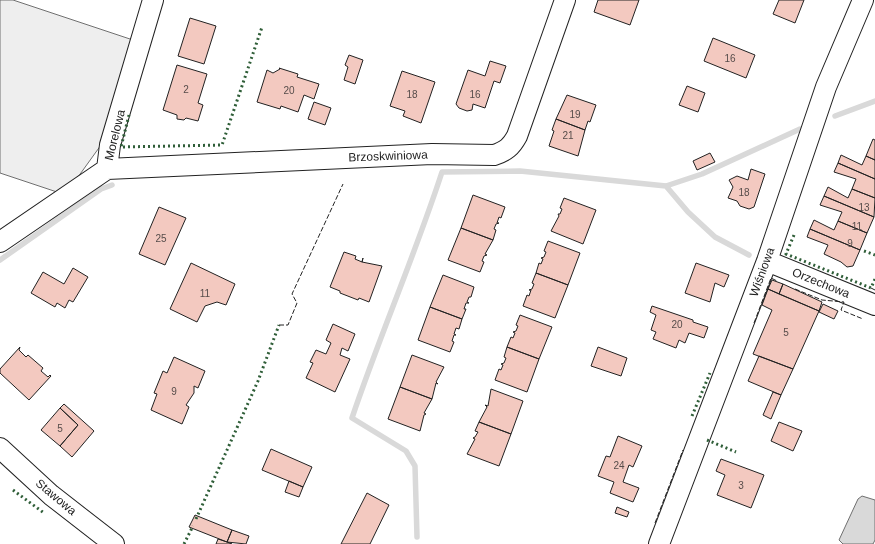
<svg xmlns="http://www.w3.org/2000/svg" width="875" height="544" viewBox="0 0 875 544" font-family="Helvetica,sans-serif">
<rect width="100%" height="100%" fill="#fff"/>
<path fill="#eee" stroke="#6f6f6f" d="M0 0H13L133 40 101 145 78 177 57 192 0 173Z"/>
<path fill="#d9d9d9" stroke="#6f6f6f" d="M862 496 875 500V540L873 544H843L839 540 858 499Z"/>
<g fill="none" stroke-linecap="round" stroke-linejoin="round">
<path stroke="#d9d9d9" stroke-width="5.5" d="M835 116 875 101
M666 186 688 212 715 237 749 255
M0 260 101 189 112 185
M417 537 415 466 406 451 352 418C380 335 415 255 442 172L520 171 666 186 702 174 800 129"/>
</g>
<path fill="#f3c9c0" stroke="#222" d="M598 0H639L630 25 594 12Z
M779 0H804L795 23 773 14Z
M190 18 216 26 204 64 178 56Z
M713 38 755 55 746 78 704 61Z
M349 55 363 60 355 84 344 80 348 67 345 65Z
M490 61 506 66 500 83 494 81 485 108 473 104 472 110 467 111 459 108 456 104 468 70 485 76Z
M177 65 207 74 198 103 203 105 198 121 186 118 184 120 177 119V115L163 110Z
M279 68 298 74 297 77 319 84 314 99 304 95 298 112 281 106 280 109 257 102 267 70 273 73 280 69Z
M402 71 435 82 421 123 403 116 405 111 390 106Z
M687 86 705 93 698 112 679 105Z
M567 95 596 105 590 122 588 121 585 130 556 119Z
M314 102 331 108 325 125 308 119Z
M556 119 585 130 578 156 549 146 554 131 552 130Z
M873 139 875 140V160L866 156Z
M710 153 715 162 697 170 693 161Z
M841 155 862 165 866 156 875 160V179L838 163Z
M838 163 875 179V198L852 189 856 179 834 172Z
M751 169 765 174 754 207 749 209 740 206 737 201 728 198 733 187 729 180 737 176 748 180Z
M828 187 848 198 852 189 875 198 874 217 824 196Z
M473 195 505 207 501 218 499 217 497 223H499L496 224 494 229 496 230 493 240 461 228Z
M824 196 874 217 867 233 838 221 842 212 820 205Z
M564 198 596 210 583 244 551 231 559 216 558 214H560L562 209 560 208Z
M159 207 186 218 165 265 139 254Z
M814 220 834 230 838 221 867 233 860 250 810 229Z
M461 228 493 240 485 254 487 255 484 256 482 261 484 262 480 272 448 260Z
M810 229 860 250 853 266 847 267 841 262 824 254 828 245 807 237Z
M548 241 580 253 568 285 536 273 539 263 541 264 543 259 541 258 544 257 546 252 544 251Z
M344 252 356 256 355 259 362 262 363 258 362 262 382 266 369 302 359 298 358 300 340 293V291L330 287Z
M191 263 235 284 226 305 217 302 205 306 197 322 170 309Z
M696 263 729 275 724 287 715 283 710 302 685 293Z
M73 268 88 277 73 302 69 300 65 308 57 303 55 307 31 293 43 272 64 284Z
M536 273 568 285 555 318 523 306 527 295 529 296 531 290H529L532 289 534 284 532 283Z
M443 275 474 287 471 297H469L467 302 469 303H466L464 309H466L462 319 430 307Z
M772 280 783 284 779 294 768 289Z
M783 284 822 302 819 311 779 294Z
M768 289 819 311 793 369 753 354 772 310 762 305Z
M823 304 838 311 834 319 819 312Z
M652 306 693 320V322L708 327 704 338 689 333 685 343 679 340 676 348 653 339 656 332 651 330 656 315 650 312Z
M430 307 462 319 459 329 456 328 454 334 456 335H454L452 341 454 342 450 352 418 340Z
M520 315 552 327 539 359 507 347 511 337 513 338 515 333 513 332 516 331 518 326 516 325Z
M333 324 355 334 348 351 342 348 340 355 350 359 335 392 306 378 313 363 310 362 316 350 326 354 331 343 326 340Z
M20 347 19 350 26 357 28 355 43 368 41 371 48 377 50 375 51 376 29 400 0 373V369Z
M507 347 539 359 527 392 495 380 499 369 501 370 503 365 501 364 504 363 506 358 504 357Z
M598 347 627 358 621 376 591 366Z
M412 355 444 367 436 382 438 384 436 383 432 399 400 387Z
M759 356 793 369 781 395 748 381Z
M174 357 205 371 198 388 194 386V393L186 405 189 407 182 424 151 410 157 394 154 393 163 371 167 373Z
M400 387 432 399 424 413 426 414 424 415 420 431 388 419Z
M491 389 523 401 511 434 479 422 487 407 485 405 488 406Z
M773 392 781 395 771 419 763 415Z
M64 404 94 431 72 457 60 446 78 425 60 408Z
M60 408 78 425 60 446 41 430Z
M479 422 511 434 499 466 467 454 475 439 473 438 475 437 478 432 475 431Z
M779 422 802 431 793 451 771 441Z
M618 436 642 446 633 467 629 465 623 482 639 488 633 502 610 493 614 482 598 476 606 456 610 457Z
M271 449 312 467 303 487 262 470Z
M721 459 764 475 751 508 717 495 725 475 716 471Z
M289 481 303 487 299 497 285 492Z
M367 493 389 505 370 544H341Z
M617 507 629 512 627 517 615 513Z
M195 515 232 530 227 542 189 527Z
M232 530 249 536 246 544 227 542Z
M218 539 227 542 232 544H216Z"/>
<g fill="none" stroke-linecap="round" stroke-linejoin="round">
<defs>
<path id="minor" d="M107 169 432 154 494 155C506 151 511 147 517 136L565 0
M0 242 107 169 110 145 153 0
M767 261 875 305
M0 448 51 495 114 544
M659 544 767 261 826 87 863 0"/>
</defs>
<use href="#minor" stroke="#222" stroke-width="22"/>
<use href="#minor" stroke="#fff" stroke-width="20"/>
<path stroke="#2f5e38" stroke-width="3" stroke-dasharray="2 3" stroke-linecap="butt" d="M129 115 121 147 222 145 262 27
M794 235 786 254 871 288 875 279
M864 251 875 255
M692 416 710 373
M707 440 736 452
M13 490 44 513
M196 519 258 381 279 325
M184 544 193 526"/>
<path stroke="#222" stroke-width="1" stroke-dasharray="5 2" stroke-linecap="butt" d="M871 288 875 290
M795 289 822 300 844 302 841 310 863 319
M754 323 771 278 777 281
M279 325H288L297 303 292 294 343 184
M655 523 683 450"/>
</g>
<g text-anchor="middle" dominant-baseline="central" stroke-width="3" stroke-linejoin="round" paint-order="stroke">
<g font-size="10" fill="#564c4a">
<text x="730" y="58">16</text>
<text x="186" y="89">2</text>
<text x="289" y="90">20</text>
<text x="412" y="94">18</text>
<text x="475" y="94">16</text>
<text x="575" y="114">19</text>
<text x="568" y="135">21</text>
<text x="744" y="192">18</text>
<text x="864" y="207">13</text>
<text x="857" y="226">11</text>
<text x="161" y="238">25</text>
<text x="850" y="243">9</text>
<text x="205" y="293">11</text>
<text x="677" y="324">20</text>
<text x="786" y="332">5</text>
<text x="174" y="391">9</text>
<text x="60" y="428">5</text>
<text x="619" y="465">24</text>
<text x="741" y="485">3</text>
</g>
<g font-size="12" fill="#222" stroke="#fff">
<text transform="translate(115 135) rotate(-76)">Morelowa</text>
<text transform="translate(388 156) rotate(-2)">Brzoskwiniowa</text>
<text transform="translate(762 272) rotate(-70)">Wiśniowa</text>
<text transform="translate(821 283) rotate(22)">Orzechowa</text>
<text transform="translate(56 497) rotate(40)">Stawowa</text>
</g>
</g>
</svg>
